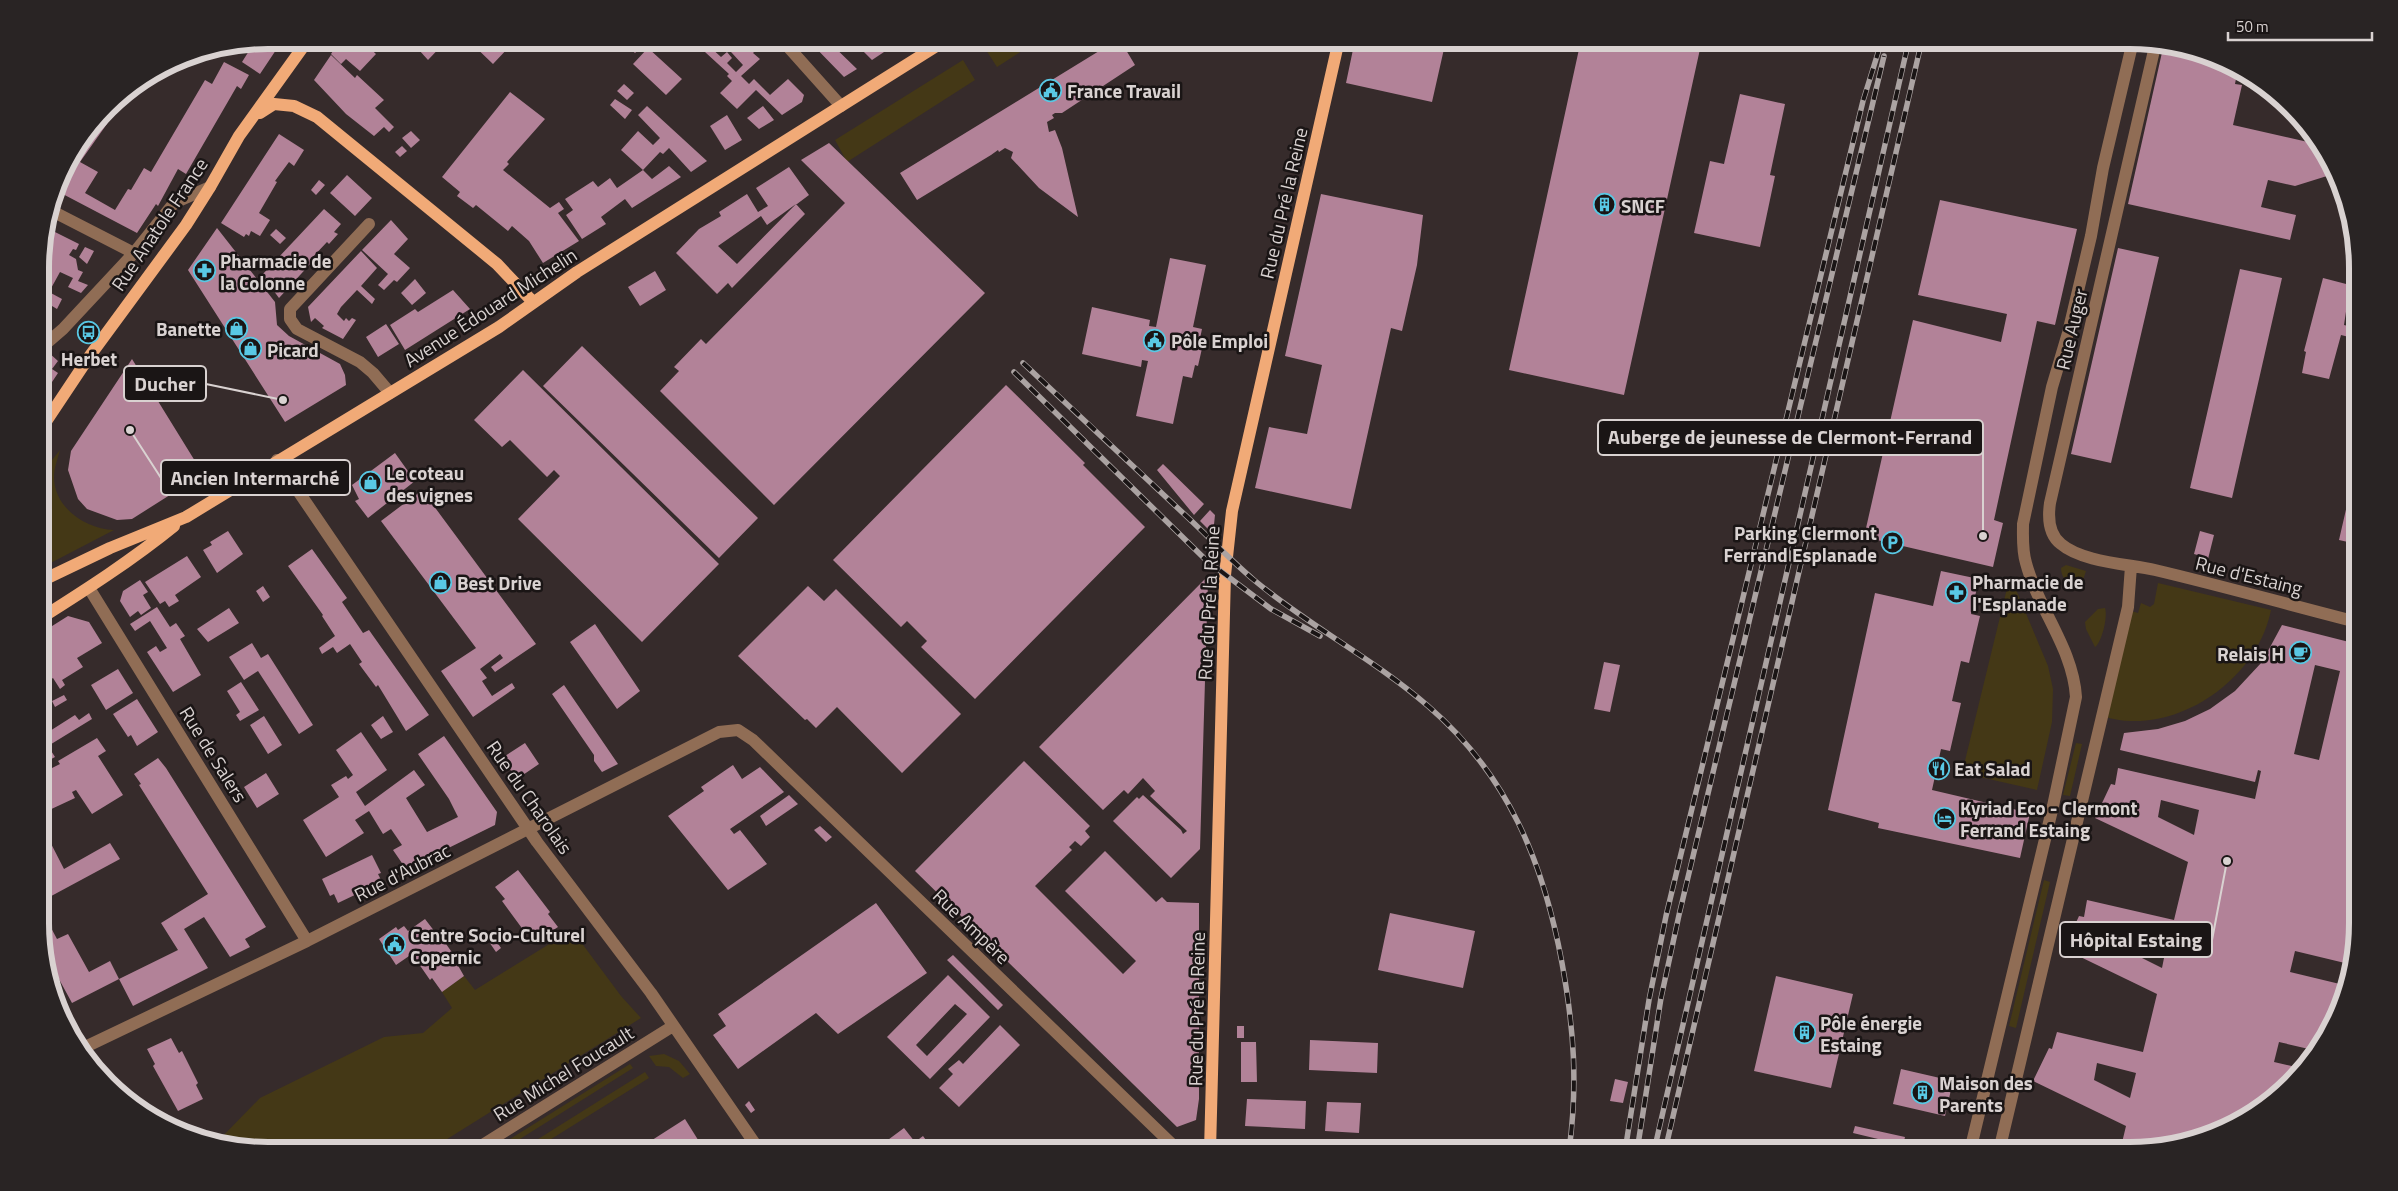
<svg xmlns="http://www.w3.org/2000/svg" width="2398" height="1191" viewBox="0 0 2398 1191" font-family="'Titillium Web',sans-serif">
<rect width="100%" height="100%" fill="#362b2b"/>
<path fill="#443816" d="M995 40H1039L997 67 984 47Z
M963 60 975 80 847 162 846 160 835 140Z
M60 450C58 458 54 468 54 477 54 508 86 529 114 530L41 568V474Z
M2066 565 2086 571 2082 583C2070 585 2061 580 2061 568Z
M2009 580 2017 592 2048 666 2053 689 2052 722 2037 790 1962 773Z
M2158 583 2271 610C2259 671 2195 723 2131 721 2122 721 2113 719 2105 717L2131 611 2138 613 2141 603 2150 607 2154 604Z
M2105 608C2108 616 2102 642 2095 647L2086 629 2085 622 2098 609Z
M2076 743 2082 744 2070 796 2063 795Z
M2044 880 2050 882 2016 1028 2009 1026Z
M572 930 621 996 641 1018 428 1151H267L219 1140 260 1098 384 1037 423 1033 452 1008 442 992 464 976 475 990Z
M664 1054 679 1061 690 1074 683 1078 669 1067 656 1066 649 1056Z
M630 1064 633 1068 501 1151H491Z
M645 1072 649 1078 532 1151H519Z"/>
<path fill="#b28298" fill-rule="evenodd" d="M267 40H286L283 45 280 44 260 74 242 62 254 43Z
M340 40H361L376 54 360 71 346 59 341 64 331 54Z
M410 40H447L428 60Z
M468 40H506L511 45 493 64Z
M621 40H663L664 41 658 47 654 44 651 47 646 42 635 53Z
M720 40H752V43L757 49 753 53 760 59 741 76 749 84 754 79 770 95 788 79 804 95 802 102 782 115 756 90 737 109 720 93 732 81 727 76 729 74 705 52 709 46 721 57 727 52 732 58 727 63 736 72 743 65Z
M804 40H827L857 69 844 77 809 41 807 43Z
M870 40H902L872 60 859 47Z
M1117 40H1120L1135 65 1062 113H1055L1052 115 1054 118 1047 122 1049 132 1055 130 1062 148 1078 217 1039 188 1011 158 1013 152 1005 148 999 152 998 150 991 155 917 200 900 173Z
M1355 40H1446L1432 102 1346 83Z
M1581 40H1702L1624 395 1509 370Z
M648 48 682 79 666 95 633 64Z
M2163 48 2231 63 2238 68 2235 84 2242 85 2233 125 2321 145 2329 166 2327 176 2295 186 2268 180 2261 207 2296 215 2290 240 2128 204Z
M331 55 355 78 357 75 384 100 375 108 394 127 389 132 384 127 374 136 346 114 314 80Z
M224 62 249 75 241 89 237 86 186 174 178 169 158 206 156 204 137 233 57 191 60 179 65 182 79 163 71 159 103 117 109 121 80 162 98 172 85 193 115 210 128 189 131 190 144 168 151 172 205 80 212 84Z
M624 84 634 93 627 100 617 91Z
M510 92 545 119 507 162 509 164 503 170 550 208 559 202 564 209 558 213 579 241 543 263 529 241 512 226 508 231 476 205 473 208 457 196 460 192 442 177Z
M1740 94 1785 104 1770 175 1775 176 1760 247 1694 233 1710 161 1724 164Z
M615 99 632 110 625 119 610 105Z
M647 106 707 161 691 172 669 148 663 154 660 152 643 170 621 150 638 131 653 145 660 138 638 115Z
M763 106 774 120 759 129 747 118Z
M727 115 742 140 725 150 710 126Z
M411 131 420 140 411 148 402 138Z
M279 134 304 150 294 166 289 162 275 181 277 182 259 213 270 220 260 236 251 231 249 236 246 234 244 237 221 223Z
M829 143 985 293 774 505 660 391 679 371 674 367 701 339 706 344 845 203 801 160Z
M402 146 407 151 400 157 395 152Z
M669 166 681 177 632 208 625 199 601 217 606 224 582 239 566 215 573 210 565 199 593 181 598 187 610 178 617 188 643 170 652 179Z
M789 167 809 195 797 204H796L767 225 761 216 718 246 737 264 796 204 805 214 732 288 728 283 717 294 676 253 699 229 721 216 719 212 747 194 758 212 768 206 756 188Z
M347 175 372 198 355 216 330 193Z
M319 180 325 185 316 195 311 190Z
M1321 194 1423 215 1417 265 1402 331 1391 328 1351 509 1255 488 1269 427 1307 434 1322 365 1285 356Z
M1940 200 2077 229 2055 325 2037 321 1994 520 2003 523 1993 567 1864 537 1913 320 2001 342 2007 314 1918 295Z
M324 209 341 224 334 232 338 234 329 244 327 242 310 260 312 262 279 298 262 275Z
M391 220 408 239 394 254 410 268 397 282 394 280 384 290 378 285 388 274 362 250Z
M217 228 275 302 277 325 289 336 340 364 345 375 346 385 285 422 188 270Z
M276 229 286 238 280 244 270 235Z
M53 231 79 244 76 250 73 249 69 255 76 259 78 270 83 272 78 281 88 285 81 293 68 287 73 278 60 272 49 292 62 299 57 309 52 306 46 318 41 315V283L45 273 41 271V256Z
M85 247 94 251 87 264 79 257Z
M2118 248 2159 257 2111 463 2071 454Z
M361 251 377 268 361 286 375 299 372 304 357 290 341 307 337 314 344 321 346 318 349 321 352 318 356 320 343 339 322 328 324 326 315 318 311 322 308 307Z
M1170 258 1206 265 1193 327 1202 329 1199 343 1203 344 1198 366 1195 365 1192 378 1183 376 1173 424 1136 416 1148 361 1142 360 1141 367 1082 354 1092 307 1150 320 1149 326 1156 327Z
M2240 269 2282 278 2232 498 2190 488Z
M655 271 666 290 640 306 628 287Z
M2323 278 2350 285 2344 325 2352 327 2349 337 2341 335 2329 379 2302 373 2306 352 2304 351Z
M415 279 426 293 412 305 401 293Z
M453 290 470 309 405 350 390 325 415 309 418 312Z
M386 324 399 344 378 357 366 337Z
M582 346 758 518 719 558 543 386Z
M48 352 58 361 52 369 58 373 44 394 41 392V359Z
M132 359 203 474 132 519 117 520 87 509 78 499 68 470 71 451Z
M523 370 719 564 642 642 518 519 560 476 554 470 547 477 510 440 502 447 474 420Z
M1006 385 1085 463 1083 465 1145 527 975 699 921 647 927 641 907 621 901 627 833 560Z
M395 453 415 481 368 518 355 501 359 499 352 485Z
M1163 464 1204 504 1194 515 1157 470Z
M2356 466H2357V544L2339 540Z
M422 490 536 644 495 672 491 667 503 658 500 654 480 669 487 678 482 681 492 696 512 683 515 688 473 717 441 671 476 648 381 521Z
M1210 510 1215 515 1213 534 1200 521Z
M228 531 243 554 217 573 203 550 212 545 210 542Z
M2200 531 2214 535 2207 563 2200 561 2201 556 2194 554Z
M312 549 347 598 342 602 363 633 369 630 429 715 406 731 378 685 376 687 359 664 362 662 350 644 337 653 333 647 322 654 319 648 335 636 322 616 323 615 288 566Z
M187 556 201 577 175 595 179 601 169 607 165 601 160 604 145 582Z
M1941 571 1979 579 1971 614 1980 616 1969 663 1961 661 1952 701 1961 703 1950 751 1941 749 1932 790 2030 813 2020 858 1878 828 1879 823 1828 810 1875 593 1933 606Z
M1205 579 1208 580 1200 849 1171 878 1113 821 1137 797 1139 799 1143 795 1181 830 1183 834 1187 831 1150 796 1155 791 1143 778 1128 794 1124 790 1103 810 1039 747Z
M140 580 148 592 143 595 151 608 141 615 138 611 130 617 120 601 123 591Z
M263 586 270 597 263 602 256 591Z
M808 586 824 601 836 589 961 714 902 773 837 707 816 728 807 719 805 720 738 656Z
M157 607 170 627 176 623 185 636 180 639 201 675 173 692 147 652 156 646 160 652 167 648 150 621 135 631 130 624Z
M229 608 239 623 208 642 197 629Z
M68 616 89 622 102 643 77 658 83 667 62 680 65 685 60 689 53 678 41 686V633Z
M595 624 640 691 617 709 570 642Z
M2282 625 2357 644 2358 758 2351 784 2358 785V924L2349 964 2295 951 2290 972 2344 985 2335 1024 2311 1060 2313 1050 2279 1042 2274 1062 2305 1069 2257 1113 2204 1139 2145 1151H2120L2126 1126 2033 1081 2049 1048 2052 1049 2057 1032 2143 1052 2157 994 2064 949 2079 916 2084 917 2087 900 2174 920 2188 862 2095 818 2111 784 2115 785 2118 768 2255 799 2261 771 2258 770 2255 782 2120 750 2124 733 2158 729 2185 721 2210 709 2235 691 2262 662ZM2315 665 2340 671 2319 760 2294 754ZM2161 800 2199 810 2194 835 2158 817ZM2129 933 2167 943 2162 968 2126 950ZM2097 1063 2136 1073 2130 1098 2094 1080Z
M252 643 261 658 268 654 313 725 299 734 258 671 244 680 229 657Z
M1604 662 1620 665 1610 712 1594 709Z
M118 669 133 693 106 710 91 685Z
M241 682 259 710 240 721 236 715 240 712 227 691Z
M564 685 618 764 602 772 594 761V755L552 694Z
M64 695 67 700 55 707 52 701Z
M137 699 158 732 137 746 131 735 128 737 113 714Z
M89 713 92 719 48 746 55 757 42 764V736L75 715 79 720Z
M264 716 282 745 268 754 250 725Z
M383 716 393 732 381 739 371 725Z
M361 732 387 770 356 792 365 806 414 770 425 785 406 798 427 832 458 817 449 799 418 754 444 736 497 812 495 825 406 869 393 850 402 845 391 829 383 834 369 811 355 820 364 833 326 857 303 820 339 797 331 785 346 776 348 779 353 775 336 750Z
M97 738 106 751 98 756 123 795 92 814 76 790 72 792 75 798 45 812 42 805V773L60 764 58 761Z
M525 743 539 764 517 779 502 758Z
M158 758 166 768 266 927 245 939 250 947 230 957 204 917 184 929 208 968 133 1006 119 979 178 950 161 923 208 894 139 785 141 784 134 774Z
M1024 761 1090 826 1085 831 1090 837 1081 846 1075 841 1069 847 1072 850 1035 886 1123 974 1136 961 1065 891 1105 851 1156 902 1162 897 1167 902 1199 903V1099L1196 1120 1177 1127 915 871Z
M733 765 742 779 760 767 784 792 730 829 734 834 740 830 767 864 728 890 668 816 704 791 701 787Z
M266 773 279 794 257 808 244 787Z
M789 795 798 804 766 826 760 816Z
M820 826 832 837 826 842 814 830Z
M43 828 64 869 110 843 120 859 42 901Z
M372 855 381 873 378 874 382 882 338 903 334 894 330 896 322 879Z
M518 870 550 912 548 914 558 927 535 942 526 930 524 931 502 901 505 899 495 887Z
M876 903 927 973 838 1034 816 1013 738 1069 713 1035 726 1026 718 1014Z
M42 911 57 939 68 934 89 972 110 961 119 979 72 1003 42 948Z
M1390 913 1475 931 1463 988 1378 970Z
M425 919 435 932 437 931 458 961 456 962 464 976 442 992 432 978 430 980 412 954 396 965 379 939 396 927 398 930 404 926 408 931Z
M492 935 501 948 496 952 487 939Z
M953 955 1003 1005 998 1010 947 960Z
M948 975 990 1017 930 1079 887 1037ZM955 1004 967 1014 927 1056 916 1045Z
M1776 976 1853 994 1831 1088 1754 1071Z
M1000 1025 1020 1045 959 1107 939 1088 953 1074 948 1069 959 1060 963 1064Z
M1237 1026H1244V1038H1237Z
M171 1038 179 1053 182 1051 198 1083 196 1085 203 1099 178 1111 153 1066 155 1064 147 1049Z
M1310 1040 1378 1043 1377 1073 1309 1070Z
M1241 1042H1256L1257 1082H1241Z
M1901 1069 1953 1081 1945 1116 1893 1104Z
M1615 1079 1628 1082 1623 1103 1610 1101Z
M1247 1099 1306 1101 1305 1129 1245 1126Z
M749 1101 755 1110 751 1113 745 1105Z
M1327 1102 1361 1103 1359 1133 1325 1131Z
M685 1119 705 1151H635Z
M1855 1126 1905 1137 1903 1145 1853 1133Z
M904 1128 915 1142 923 1136 934 1151H873Z
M1921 1141 1946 1147 1945 1151 1919 1149Z
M1751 1143 1781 1150V1151H1749Z
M1542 1144 1556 1145V1151H1541Z"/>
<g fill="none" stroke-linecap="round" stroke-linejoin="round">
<path stroke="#906d55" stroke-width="12" d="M782 40 841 106
M2155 46 2050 503C2048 517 2048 534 2061 544 2082 562 2128 564 2155 570 2223 586 2290 605 2357 622
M52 211 134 253
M369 224 290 309V319L297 329 360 362 373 373 390 393
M41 348 63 329 134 253 174 203 210 187
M277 460 537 842 651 993 760 1151
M89 588 307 941
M81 1049 307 941 719 732 738 730 753 740 1179 1151
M473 1151 673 1026
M1970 1151 2053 806 2076 697C2073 648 2038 609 2026 563 2022 550 2023 537 2023 524L2052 387 2068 333 2091 236 2103 168 2133 41
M1999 1151 2128 607 2131 566"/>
<path stroke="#f1aa77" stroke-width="12" d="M260 113 274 104 294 106 317 117 497 264 533 302
M41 429 89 357 186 225 210 187 239 136 308 40
M41 581 110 548 186 517 499 327 577 272 946 40
M41 618C87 589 132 560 174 526
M56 1006 83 1056
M1210 1151 1225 575 1232 511 1339 40"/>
<defs>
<path id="rail" d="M1023 363C1077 413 1130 463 1183 513 1207 535 1229 559 1254 580 1309 626 1374 659 1428 706 1508 775 1543 861 1562 963 1574 1029 1578 1084 1569 1151
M1014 372 1206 560 1271 609 1320 636
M1625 1151 1649 1000 1666 916 1863 101 1882 40
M1637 1151 1661 998 1679 915 1884 56
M1654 1151 1909 40
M1665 1151 1922 40"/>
</defs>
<use href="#rail" stroke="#aba3a2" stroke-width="5.5"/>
<use href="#rail" stroke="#1a1515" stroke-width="4" stroke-dasharray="11" stroke-linecap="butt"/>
</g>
<defs>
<symbol id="civic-ring" viewBox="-11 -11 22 22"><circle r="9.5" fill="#1a1515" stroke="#59c8e4" stroke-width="1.5"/><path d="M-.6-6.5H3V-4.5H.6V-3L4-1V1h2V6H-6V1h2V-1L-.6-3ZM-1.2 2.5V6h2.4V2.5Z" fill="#59c8e4"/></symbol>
<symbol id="building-ring" viewBox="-11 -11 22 22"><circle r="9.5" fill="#1a1515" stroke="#59c8e4" stroke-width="1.5"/><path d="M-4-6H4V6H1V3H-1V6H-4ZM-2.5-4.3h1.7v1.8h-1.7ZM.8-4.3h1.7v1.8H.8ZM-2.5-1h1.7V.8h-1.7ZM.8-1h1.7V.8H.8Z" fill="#59c8e4"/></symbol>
<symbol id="pharmacy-ring" viewBox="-11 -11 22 22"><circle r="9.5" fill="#1a1515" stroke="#59c8e4" stroke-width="1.5"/><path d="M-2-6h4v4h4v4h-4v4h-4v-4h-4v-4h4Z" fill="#59c8e4"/></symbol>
<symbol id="shop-ring" viewBox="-11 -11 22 22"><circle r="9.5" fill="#1a1515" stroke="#59c8e4" stroke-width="1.5"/><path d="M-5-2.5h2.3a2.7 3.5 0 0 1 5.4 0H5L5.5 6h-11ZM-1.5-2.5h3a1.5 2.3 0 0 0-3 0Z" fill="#59c8e4"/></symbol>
<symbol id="bus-ring" viewBox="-11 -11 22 22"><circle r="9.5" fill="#1a1515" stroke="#59c8e4" stroke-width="1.5"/><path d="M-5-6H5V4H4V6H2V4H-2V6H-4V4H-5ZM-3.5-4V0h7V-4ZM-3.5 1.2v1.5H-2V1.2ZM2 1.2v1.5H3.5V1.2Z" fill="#59c8e4"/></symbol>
<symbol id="parking-ring" viewBox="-11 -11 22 22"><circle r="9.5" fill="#1a1515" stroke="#59c8e4" stroke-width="1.5"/><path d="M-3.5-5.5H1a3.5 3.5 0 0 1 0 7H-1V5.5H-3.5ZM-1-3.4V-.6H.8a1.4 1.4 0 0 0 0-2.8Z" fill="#59c8e4"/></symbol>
<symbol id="cafe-ring" viewBox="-11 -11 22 22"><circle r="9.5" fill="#1a1515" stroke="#59c8e4" stroke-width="1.5"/><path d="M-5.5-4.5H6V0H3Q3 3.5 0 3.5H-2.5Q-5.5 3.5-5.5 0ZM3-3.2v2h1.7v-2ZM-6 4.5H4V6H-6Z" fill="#59c8e4"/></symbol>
<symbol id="restaurant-ring" viewBox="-11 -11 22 22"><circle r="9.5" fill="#1a1515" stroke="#59c8e4" stroke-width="1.5"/><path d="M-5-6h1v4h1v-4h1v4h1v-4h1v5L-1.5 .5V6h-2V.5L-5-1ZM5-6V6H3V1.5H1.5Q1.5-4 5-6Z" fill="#59c8e4"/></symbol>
<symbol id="hotel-ring" viewBox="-11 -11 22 22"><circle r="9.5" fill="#1a1515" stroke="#59c8e4" stroke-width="1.5"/><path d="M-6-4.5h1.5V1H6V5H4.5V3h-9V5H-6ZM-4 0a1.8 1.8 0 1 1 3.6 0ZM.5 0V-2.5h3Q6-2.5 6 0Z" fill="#59c8e4"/></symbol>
</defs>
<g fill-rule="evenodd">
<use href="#civic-ring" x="1038" y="78" width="25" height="25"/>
<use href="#building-ring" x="1592" y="192" width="25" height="25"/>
<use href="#pharmacy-ring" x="192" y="258" width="25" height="25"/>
<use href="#shop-ring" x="224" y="316" width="25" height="25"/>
<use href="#bus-ring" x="76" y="320" width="25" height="25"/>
<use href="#civic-ring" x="1142" y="328" width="25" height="25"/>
<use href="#shop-ring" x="238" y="336" width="25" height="25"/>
<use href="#shop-ring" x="358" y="470" width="25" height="25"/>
<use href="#parking-ring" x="1880" y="530" width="25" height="25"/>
<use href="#shop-ring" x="428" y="570" width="25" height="25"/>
<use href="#pharmacy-ring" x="1944" y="580" width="25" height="25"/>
<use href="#cafe-ring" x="2288" y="640" width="25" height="25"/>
<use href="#restaurant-ring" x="1926" y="756" width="25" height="25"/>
<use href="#hotel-ring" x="1932" y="806" width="25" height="25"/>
<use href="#civic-ring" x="382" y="932" width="25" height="25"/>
<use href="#building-ring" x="1792" y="1020" width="25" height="25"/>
<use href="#building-ring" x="1910" y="1080" width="25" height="25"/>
</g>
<g text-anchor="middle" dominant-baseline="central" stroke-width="5" stroke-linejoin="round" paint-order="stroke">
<g font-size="19" font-weight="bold" fill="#d9d2d1" stroke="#1a1515" text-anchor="start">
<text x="1067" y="90">France Travail</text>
<text x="1621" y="205">SNCF</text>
<text x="220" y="260">Pharmacie de<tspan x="220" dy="22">la Colonne</tspan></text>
<text x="221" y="328" text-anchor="end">Banette</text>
<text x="1171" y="340">Pôle Emploi</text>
<text x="267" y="349">Picard</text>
<text x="89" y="358" text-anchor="middle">Herbet</text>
<text x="386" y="472">Le coteau<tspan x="386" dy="22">des vignes</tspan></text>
<text x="1877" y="532" text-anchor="end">Parking Clermont<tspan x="1877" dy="22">Ferrand Esplanade</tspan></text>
<text x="1972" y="581">Pharmacie de<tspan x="1972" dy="22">l'Esplanade</tspan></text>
<text x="457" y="582">Best Drive</text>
<text x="2284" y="653" text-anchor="end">Relais H</text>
<text x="1954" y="768">Eat Salad</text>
<text x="1960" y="807">Kyriad Eco - Clermont<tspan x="1960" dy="22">Ferrand Estaing</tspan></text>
<text x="410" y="934">Centre Socio-Culturel<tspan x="410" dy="22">Copernic</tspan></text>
<text x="1820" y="1022">Pôle énergie<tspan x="1820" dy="22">Estaing</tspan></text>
<text x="1939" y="1082">Maison des<tspan x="1939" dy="22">Parents</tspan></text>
</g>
<g font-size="19" fill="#d9d2d1" stroke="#1a1515">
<text transform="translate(1283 203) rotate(-77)">Rue du Pré la Reine</text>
<text transform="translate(159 224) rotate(-56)">Rue Anatole France</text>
<text transform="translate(490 307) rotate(-33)">Avenue Édouard Michelin</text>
<text transform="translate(2071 329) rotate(-77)">Rue Auger</text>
<text transform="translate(2249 575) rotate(14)">Rue d'Estaing</text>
<text transform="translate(1208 603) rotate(-87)">Rue du Pré la Reine</text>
<text transform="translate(214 754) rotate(58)">Rue de Salers</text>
<text transform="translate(530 797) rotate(55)">Rue du Charolais</text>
<text transform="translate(402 872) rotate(-27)">Rue d'Aubrac</text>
<text transform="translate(972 926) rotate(44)">Rue Ampère</text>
<text transform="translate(1196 1009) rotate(-89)">Rue du Pré la Reine</text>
<text transform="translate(563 1073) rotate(-32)">Rue Michel Foucault</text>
</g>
</g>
<path d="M0 0H2398V1191H0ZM268 49H2130A219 219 0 0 1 2349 268V923A219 219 0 0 1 2130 1142H268A219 219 0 0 1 49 923V268A219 219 0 0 1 268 49Z" fill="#292424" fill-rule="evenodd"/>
<path fill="none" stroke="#d9d2d1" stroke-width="6" d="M268 49H2130A219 219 0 0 1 2349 268V923A219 219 0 0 1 2130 1142H268A219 219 0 0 1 49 923V268A219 219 0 0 1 268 49Z"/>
<path fill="none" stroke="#d9d2d1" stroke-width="2" d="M283 400L206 384M1983 536L1983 437M130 430L161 478M2227 861L2212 940"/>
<g fill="#d9d2d1" stroke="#1a1515" stroke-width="2">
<circle cx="283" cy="400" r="5"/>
<circle cx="1983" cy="536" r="5"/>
<circle cx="130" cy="430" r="5"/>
<circle cx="2227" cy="861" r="5"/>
</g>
<g fill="#1a1515" stroke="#d9d2d1" stroke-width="2">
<rect x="124" y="366" width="82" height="35" rx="5"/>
<rect x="1598" y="420" width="385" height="35" rx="5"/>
<rect x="161" y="460" width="189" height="35" rx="5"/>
<rect x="2060" y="922" width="152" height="35" rx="5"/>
</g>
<g font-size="20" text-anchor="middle" font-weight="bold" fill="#d9d2d1">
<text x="165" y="391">Ducher</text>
<text x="1790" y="444">Auberge de jeunesse de Clermont-Ferrand</text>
<text x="255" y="485">Ancien Intermarché</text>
<text x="2136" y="947">Hôpital Estaing</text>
</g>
<path d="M2228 32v8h144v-8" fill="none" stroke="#d9d2d1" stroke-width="2.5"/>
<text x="2236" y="32" font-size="15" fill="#d9d2d1" stroke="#1a1515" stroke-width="4" paint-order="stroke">50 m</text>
</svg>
